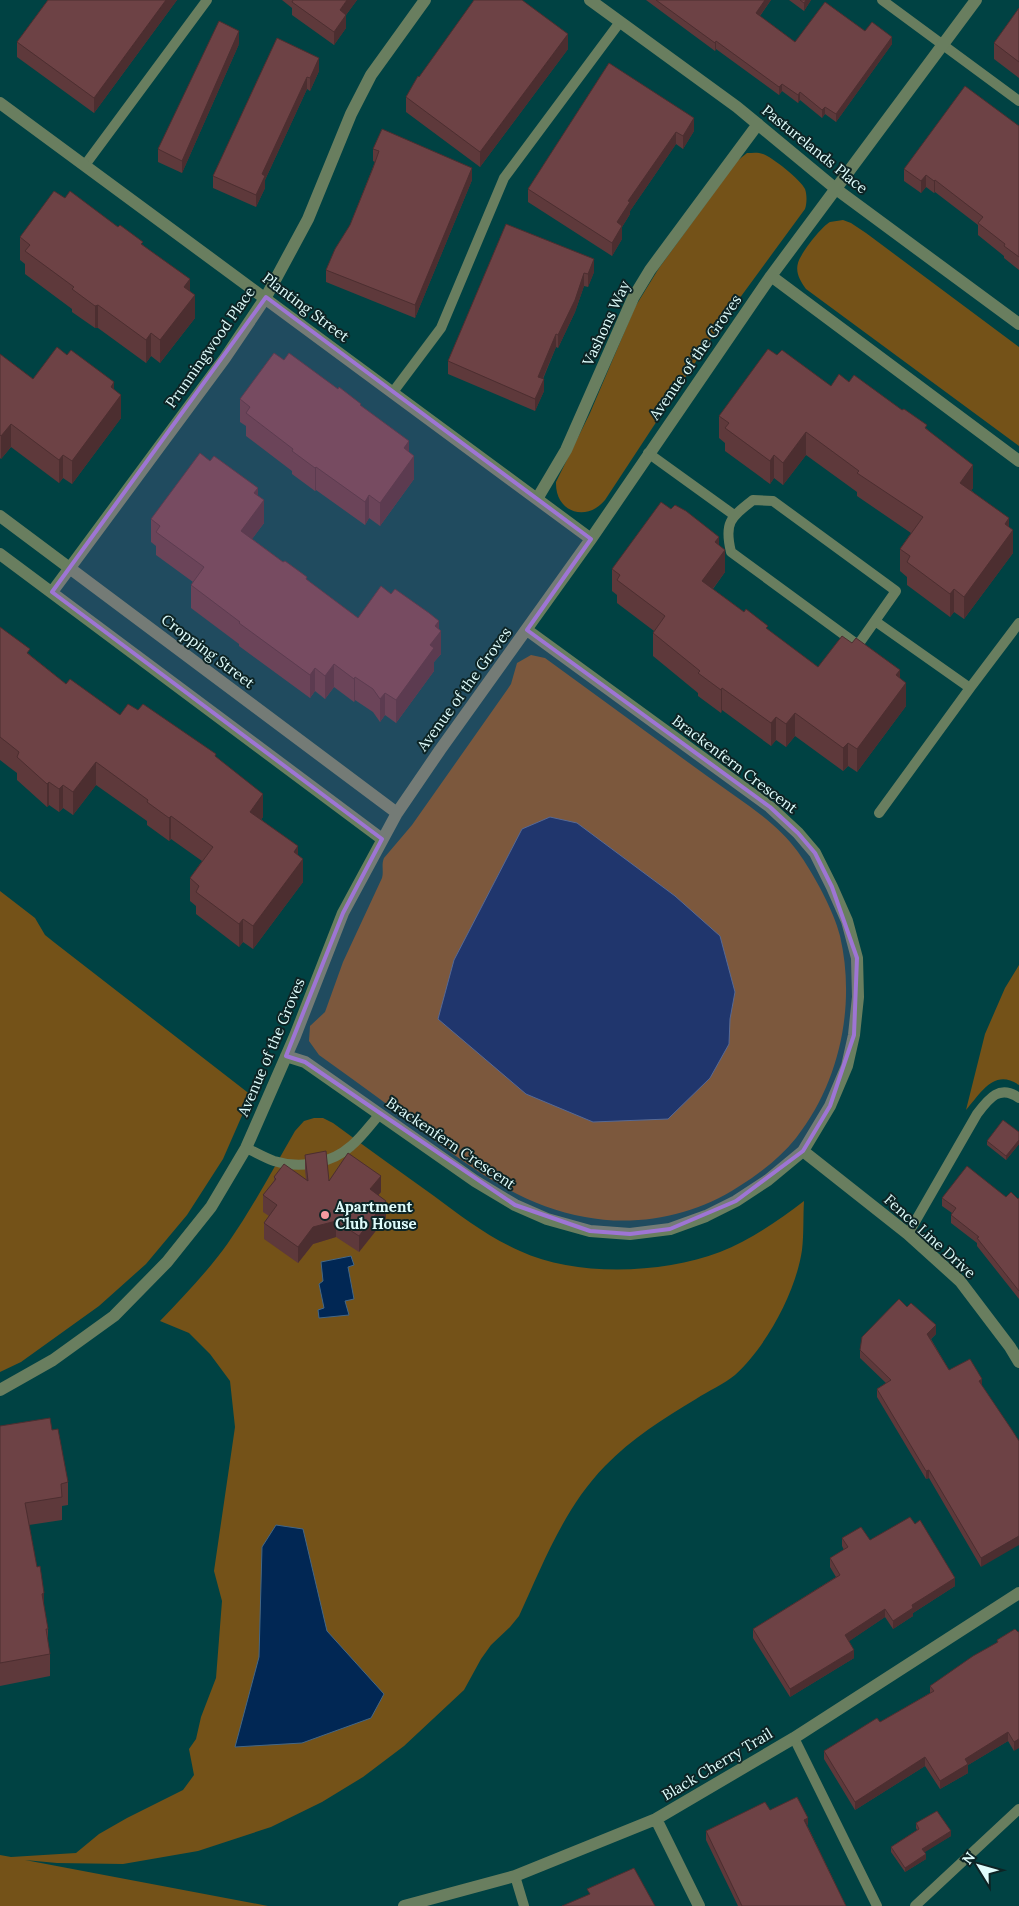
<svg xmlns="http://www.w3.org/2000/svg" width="1019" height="1906" viewBox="0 0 1019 1906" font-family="Lora,serif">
<rect width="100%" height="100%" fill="#004243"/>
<path fill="#745218" d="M747 153C752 153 758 152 763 154 772 157 801 180 805 189 807 195 807 203 805 209L720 325 605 500C586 523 555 512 556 482L590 413 635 307 659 268 737 161Z
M843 220 851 223 866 233 1019 347V446L806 289C801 282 795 273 798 263 800 254 822 226 830 222 834 221 839 221 843 220Z
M531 655 545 658C599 697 653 737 707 776 738 799 775 820 798 852 813 873 834 911 840 936 856 1005 840 1082 796 1138 780 1158 759 1174 738 1187 694 1216 636 1227 585 1217 512 1204 454 1155 396 1111 371 1092 345 1074 319 1055L309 1041 310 1026 325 1012 343 962 382 878C384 871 381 865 384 858L412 825 507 690 511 684 517 663Z
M0 891 35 918 45 935 55 943 251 1095 223 1159 187 1215 146 1264 99 1306 21 1362 0 1372Z
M1019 965V1085C994 1068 981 1093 966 1110L985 1034 1005 988Z
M314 1118H323L333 1123C366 1147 400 1172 434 1196 461 1216 488 1237 520 1251 576 1277 662 1274 720 1252 750 1240 778 1221 804 1201 803 1217 804 1234 802 1250 796 1292 766 1347 735 1375 724 1384 708 1391 696 1399 664 1418 631 1439 605 1466 564 1508 543 1564 519 1616L510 1627 491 1645 481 1659 464 1690 404 1746 363 1777 322 1802 271 1827 198 1851 123 1864 57 1863 25 1860 268 1906H0V1855L11 1857 76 1853 99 1834 127 1818 183 1790 194 1775 189 1749 196 1739 201 1717 216 1678 222 1601 214 1571 235 1427 230 1381 210 1354 189 1333 160 1321C184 1296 208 1271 228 1243 253 1207 273 1169 295 1131L304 1121Z"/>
<path fill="#012754" stroke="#446786" d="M550 817 577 823 675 896 720 936 735 992 730 1019 729 1044 710 1078 668 1119 593 1122 526 1094 438 1019 454 960 522 829Z
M351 1256 354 1265 348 1267 354 1299 345 1301 349 1315 319 1318 318 1310 324 1308 319 1284 323 1281 321 1262Z
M276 1525 303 1529 327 1631 384 1694 371 1718 302 1743 235 1747 259 1657 262 1547Z"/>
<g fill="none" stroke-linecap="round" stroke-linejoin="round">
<path stroke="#697e5f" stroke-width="10" d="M882 0 1019 101
M85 165 207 0
M393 392 441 328 504 178 620 22
M648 453 734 515
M753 500 773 501 896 591 858 645 731 552C724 523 730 518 753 500Z
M875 621 970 688 879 813
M970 688 1019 623
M246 1148C255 1152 265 1158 274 1161 300 1169 331 1164 351 1146 362 1137 370 1125 380 1114
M908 1234 977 1114C989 1098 1000 1084 1019 1098
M794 1738 877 1906
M515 1876 524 1906
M915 1906 1019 1809"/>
<path stroke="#697e5f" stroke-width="12" d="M590 0 737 107 836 189 1019 324
M0 103 591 539
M771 276 1019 461
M537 499 566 450 633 298 650 270 758 124
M0 516 397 813
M0 554 382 839
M52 592 225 358 266 297 308 219 351 114 371 75 425 0
M286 1056 305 1062 475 1181 515 1205 547 1219 590 1231 630 1234 670 1229 706 1216 736 1201 768 1180 803 1151 830 1106 847 1066 854 1035 858 997 857 958 847 921 832 887 815 853 798 833 770 807 527 630
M803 1151 908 1234 960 1281 1010 1347 1019 1362
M0 1390 53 1360 114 1316 167 1262 211 1207 246 1148 295 1036 343 913 397 813 440 750 591 539 771 276 976 0
M656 1819 699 1906
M404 1906 515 1876 656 1819 794 1738 1019 1593"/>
</g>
<path fill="#5e393b" d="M48 0H177L94 113 17 57V42Z
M282 0H357L346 15V28L334 45 292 15V8Z
M646 0H771L760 16 795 42 865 31 892 44 836 122 825 114 822 118 800 100 798 103 782 91 779 95 716 49 715 51Z
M789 0H811L804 11Z
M1019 8V78L994 59V43Z
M277 38 319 71 310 91 307 89 265 180V188L256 207 213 188V176Z
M239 44 182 173 158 162V149Z
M568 49 480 167 406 112V97L419 77Z
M609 63 694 131 683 149 676 144 630 211V214L622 227V239L612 256 528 202V189Z
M1019 126V270L1004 258V256L978 235V225L935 192 934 193 926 187 921 193 904 181V169Z
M373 149 472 180 415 318 326 282V270L350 225 375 162 373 161Z
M65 198 143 245 190 291 195 318 160 363 151 356 146 363 98 328H95L72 312V309L25 274V264L20 260V237Z
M506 224 594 272 588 287 584 286 575 312 558 348 556 347 543 379 544 391 535 411 448 374V361Z
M0 354 33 379 114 390 121 418 72 484 63 478 59 483 11 447 1 459 0 458Z
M777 355 831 386 849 382 927 429 973 488 971 490 1009 527 1013 553 964 619 954 612 950 617 907 585V577L900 571V549L911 533 857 496V492L806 455 783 485 774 478 770 484 725 451V443L719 438V416Z
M284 360 361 406 409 452 414 479 380 526 369 518 365 525 316 490 315 491 292 474V471L246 436V426L240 422V399Z
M258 496 264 523 252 539 358 618 439 629 441 654 434 662V671L396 723 385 715 380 722 373 712 355 700 354 702 334 687 325 699 315 691 310 698 239 646V644L191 608V585L193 582 156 555V546L151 542V519Z
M719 545 725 572 713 589 818 667 900 678 906 706 857 772 848 766 843 771 795 736 786 747 776 740 771 746 722 710 721 713 698 696V693L653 656V633L654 631 617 603V595L612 591V569Z
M0 627 30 655 66 684 120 715 138 710 216 757 263 817 261 819 298 855 303 882 253 949 243 942 239 947 196 914V906L190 901V878L202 861 171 839 169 841 147 825V821L96 785 73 815 63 808 59 812 49 805 47 807 17 780V773L9 767 0 760Z
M1019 1132V1144L1006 1160 987 1145V1141Z
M305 1155 329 1181 381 1192 378 1195 386 1218 359 1252 336 1237 313 1244 298 1263 264 1239V1223L269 1216 263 1212V1195L274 1181V1177L306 1179 305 1171Z
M1006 1197 1018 1199 1019 1198V1299L977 1246V1243L951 1223V1215L952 1213 942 1206V1198Z
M936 1334 931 1339 949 1370 982 1379 981 1567 929 1478 926 1479 877 1397V1389L886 1383 860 1358V1350Z
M0 1426 52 1430 68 1482V1505L62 1506V1520L29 1525 48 1629V1645L50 1654V1676L0 1686Z
M842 1538 870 1540 955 1586 913 1613V1616L893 1629 885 1617 849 1641 854 1658 790 1697 753 1638V1629L836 1577 830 1567V1558L844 1550 842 1546Z
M1015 1629 1014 1751 1008 1741 968 1765V1773L940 1789 925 1766 855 1810 824 1759V1751L880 1722 930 1693V1686L997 1643V1640Z
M770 1810 808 1827 846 1906H738L706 1840V1831Z
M916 1823 951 1836 924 1852 926 1859 905 1872 891 1852V1847L917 1830 916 1828Z"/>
<path fill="#4c2e30" d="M166 0H177L94 113V98Z
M347 0H357L340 23V10Z
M765 0H771L756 21V13Z
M806 0H811L804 11V3Z
M346 15V28L334 45V32Z
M239 31V44L182 173V161Z
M568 34V49L480 167V152Z
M892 37V44L836 122V114Z
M716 41V49L715 51V43Z
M319 58V71L310 91V78Z
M307 77V89L265 180V188L256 207V195L262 174Z
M782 84V91L779 95V87Z
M800 92V100L798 103V95Z
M825 107V114L822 118V110Z
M694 118V131L683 149V136Z
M676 132V144L630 211V214L622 227V239L612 256V243L617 222 628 201Z
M472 168V180L415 318V305Z
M926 175V187L921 193V181Z
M935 180V192L934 193V181Z
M594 259V272L588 287V274Z
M584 273V286L575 312 558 348V335Z
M190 279V302L195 295V318L160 363V340L184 287Z
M98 305V328H95V306Z
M151 333V356L146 363V340Z
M556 334V347L538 389V377Z
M544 379V391L535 411V399Z
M114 382V404L121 395V418L72 484V461Z
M11 424V447L1 459V436Z
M806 432V455L783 485V463Z
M409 441V463L414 456V479L380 526V503L404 448Z
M63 455V478L59 483V460Z
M774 455V478L770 484V461Z
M973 465V488L960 505V483Z
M316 467V490L315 491V468Z
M258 488V508L264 500V523L241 554V531L254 493Z
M369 495V518L365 525V502Z
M1009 518V535L1013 530V553L964 619V597L1005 524Z
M719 537V558L725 550V572L702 603V581L715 542Z
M954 589V612L950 617V594Z
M439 621V634L441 631V654L434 662V671L396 723V700L430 645 435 626Z
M334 664V687L325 699V676Z
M315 668V691L310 698V675Z
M900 670V691L906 683V706L857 772V749L896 675Z
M355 677V700L354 702V679Z
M722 688V710L721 713V690Z
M385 693V715L380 722V699Z
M795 713V736L786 747V724Z
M776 717V740L771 746V723Z
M848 743V766L843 771V748Z
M96 762V785L73 815V792Z
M49 782V805L47 807V784Z
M63 785V808L59 812V789Z
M263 794V817L250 834V812Z
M171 816V839L169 841V818Z
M298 846V866L303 859V882L253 949V926Z
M243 919V942L239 947V924Z
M1019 1140V1144L1006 1160V1156Z
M381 1176V1192L370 1205V1189Z
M386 1201V1218L359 1252V1236Z
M336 1221V1237L313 1244 298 1263V1247L313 1227Z
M936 1325V1334L927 1342V1334Z
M982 1379V1387L979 1381Z
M929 1470V1478L926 1479V1471Z
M1019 1536V1545L981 1567V1558Z
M955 1578V1586L913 1613V1616L893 1629V1621L912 1605Z
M44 1593V1616L42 1594Z
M885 1609V1617L845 1644V1635Z
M854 1650V1658L790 1697V1689Z
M1008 1732V1741L968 1765V1773L940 1789V1781L965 1759Z
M1019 1739V1748L1014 1751V1742Z
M925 1757V1766L855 1810V1802Z
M808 1818V1826L804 1820Z
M951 1831V1836L922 1854V1849Z
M926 1854V1859L905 1872V1868Z"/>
<path fill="#6d4245" stroke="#4c2e30" d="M48 0H166L94 98 17 42Z
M293 0H347L340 10 346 15 334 32 292 2Z
M474 0H522L568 34 480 152 406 97 418 76 419 77Z
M656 0H765L756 13 795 42 825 2 865 31 872 22 892 37 836 114 825 107 822 110 800 92 798 95 782 84 779 87 716 41 715 43Z
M800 0H806L804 3Z
M1019 8V62L994 43Z
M219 21 239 31 182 161 158 149Z
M277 38 319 58 310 78 307 77 262 174 265 176 256 195 213 176Z
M609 63 694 118 683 136 676 132 628 201 630 202 617 222 622 226 612 243 528 189Z
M965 86 1019 126V257L1004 246 1005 244 978 223 983 217 935 180 934 181 926 175 921 181 904 169Z
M382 129 472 168 415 305 326 270 335 249 350 225 373 168 379 151 373 149Z
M54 191 65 198 70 191 118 227 120 225 143 242 141 244 190 279 184 287 195 295 160 340 151 333 146 340 98 305 95 306 72 289 74 287 25 251 30 245 20 237Z
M506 224 594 259 588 274 584 273 575 300 558 335 556 334 538 377 544 379 535 399 448 361Z
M57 347 67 355 71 350 114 382 111 387 121 395 72 461 63 455 59 460 11 424 1 436 0 435V354L33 379Z
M768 349 777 355 782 350 831 386 839 374 849 382 854 375 902 410 904 409 927 425 925 428 973 465 960 483 1009 518 1005 524 1013 530 964 597 954 589 950 594 907 562 910 556 900 549 923 517 857 473 859 471 806 432 783 463 774 455 770 461 725 428 729 423 719 416Z
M274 353 284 360 289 353 338 389 339 387 361 404 360 405 409 441 404 448 414 456 380 503 369 495 365 502 316 467 315 468 292 451 293 449 246 413 250 407 240 399Z
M200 453 210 461 214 456 258 488 254 493 264 500 241 531 283 562 285 561 307 577 306 579 358 618 381 586 391 594 395 589 429 613 439 621 435 626 441 631 430 645 434 648 396 700 385 693 380 699 373 689 355 677 354 679 334 664 325 676 315 668 310 675 239 623 240 622 191 585 204 567 156 532 160 526 151 519Z
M661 502 671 509 675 505 686 511 719 537 715 542 725 550 702 581 744 612 746 609 768 626 766 628 818 667 842 636 852 643 856 638 900 670 896 675 906 683 857 749 848 743 843 748 795 713 786 724 776 717 771 723 722 688 721 690 698 673 700 671 653 633 665 616 617 580 620 575 612 569Z
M0 627 30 649 27 653 66 684 70 679 120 715 128 704 138 710 143 704 216 754 215 756 263 794 250 812 298 846 294 852 303 859 253 926 243 919 239 924 196 892 199 886 190 878 213 847 171 816 169 818 147 802 148 800 96 762 73 792 63 785 59 789 49 782 47 784 17 757 19 752 9 744 0 737Z
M1003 1120 1019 1132V1140L1006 1156 987 1141Z
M326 1151 329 1181 348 1153 381 1176 370 1189 386 1201 359 1236 336 1221 313 1227 298 1247 264 1223 277 1205 263 1195 276 1179 274 1177 284 1164 308 1181 305 1155Z
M967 1166 1006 1197 1011 1192 1018 1199 1019 1198V1291L977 1238 979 1237 951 1215 956 1208 942 1198Z
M899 1299 907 1307 911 1303 936 1325 927 1334 949 1370 970 1359 982 1379 979 1381 1012 1430 1019 1441V1536L981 1558 929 1470 926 1471 877 1389 891 1380 860 1350 862 1337Z
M50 1418 52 1430 58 1429 68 1482 61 1484 62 1497 25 1503 37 1567 40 1566 44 1593 42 1594 48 1629H46L50 1654 0 1663V1426Z
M910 1517 915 1524 920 1520 955 1578 912 1605 913 1608 893 1621 885 1609 845 1635 854 1650 790 1689 753 1629 840 1575 830 1558 848 1547 842 1538 861 1527 870 1540Z
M1015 1629 1018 1632H1019V1739L1014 1742 1008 1732 965 1759 968 1764 940 1781 925 1757 855 1802 824 1751 877 1718 880 1722 934 1691 930 1686 973 1656 998 1642 997 1640Z
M797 1797 808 1818 804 1820 846 1906H742L706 1831 765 1802 770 1810Z
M937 1811 951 1831 922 1849 926 1854 905 1868 891 1847 919 1829 916 1823Z
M634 1868 655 1906H562L590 1894 587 1889Z"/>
<path fill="#9e75d4" fill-opacity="0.2" stroke="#9e75d4" stroke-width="4" stroke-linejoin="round" d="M266 297 591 539 527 630 770 807 798 833 815 853 832 887 857 958 854 1035 830 1106 803 1151 736 1201 670 1229 630 1234 590 1231 515 1205 305 1062 286 1056 343 913 382 839 52 592Z"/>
<circle fill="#f49aa0" stroke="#0d2425" stroke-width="2" cx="325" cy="1215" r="5"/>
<g text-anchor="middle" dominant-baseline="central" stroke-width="4" stroke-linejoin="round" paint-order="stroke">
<g font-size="15" fill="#dffcfb" stroke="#0d2425">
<text transform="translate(815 149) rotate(39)">Pasturelands Place</text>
<text transform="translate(306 307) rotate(37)">Planting Street</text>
<text transform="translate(606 323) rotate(-65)">Vashons Way</text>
<text transform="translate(210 347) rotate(-55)">Prunningwood Place</text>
<text transform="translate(695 357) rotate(-55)">Avenue of the Groves</text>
<text transform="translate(208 651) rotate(37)">Cropping Street</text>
<text transform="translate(464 689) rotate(-54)">Avenue of the Groves</text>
<text transform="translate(735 764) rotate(37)">Brackenfern Crescent</text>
<text transform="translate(271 1047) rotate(-67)">Avenue of the Groves</text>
<text transform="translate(451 1143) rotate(34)">Brackenfern Crescent</text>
<text transform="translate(930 1236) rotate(42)">Fence Line Drive</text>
<text transform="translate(717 1764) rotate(-31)">Black Cherry Trail</text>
</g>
<g font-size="15" font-weight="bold" fill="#dffcfb" stroke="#0d2425" text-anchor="start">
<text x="335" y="1206">Apartment<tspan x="335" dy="17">Club House</tspan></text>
</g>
</g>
<g transform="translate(979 1866) rotate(307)" stroke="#0d2425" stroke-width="4" paint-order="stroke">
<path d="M0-4L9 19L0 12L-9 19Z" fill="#dffcfb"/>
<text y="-8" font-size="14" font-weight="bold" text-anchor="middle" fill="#dffcfb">N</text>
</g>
</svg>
